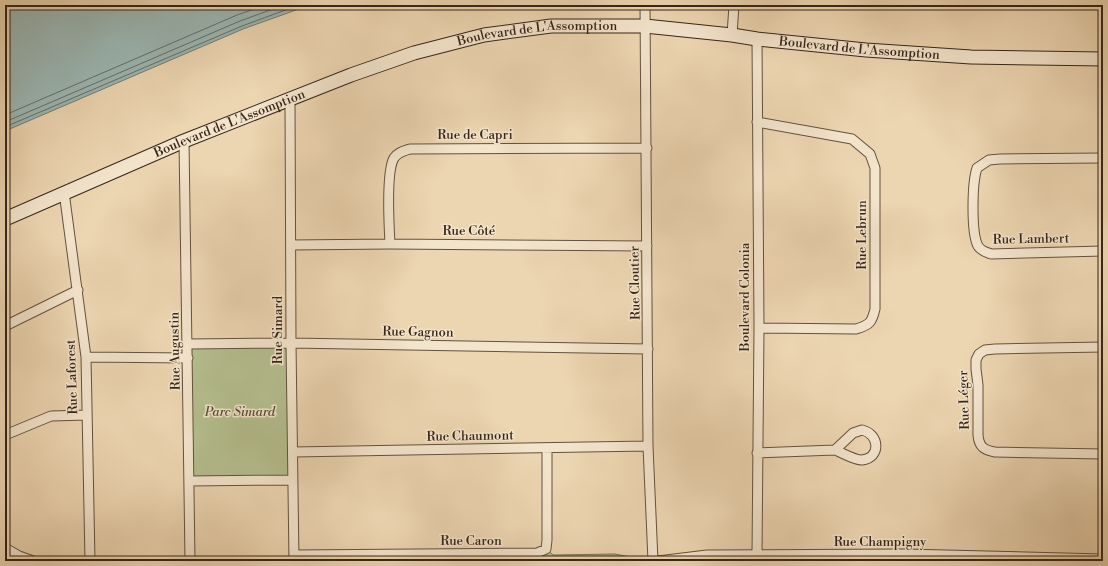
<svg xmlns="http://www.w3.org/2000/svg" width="1108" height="566" viewBox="0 0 1108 566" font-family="'Libre Bodoni',serif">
<rect width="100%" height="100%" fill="#ecd5b1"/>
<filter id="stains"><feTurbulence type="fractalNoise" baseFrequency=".005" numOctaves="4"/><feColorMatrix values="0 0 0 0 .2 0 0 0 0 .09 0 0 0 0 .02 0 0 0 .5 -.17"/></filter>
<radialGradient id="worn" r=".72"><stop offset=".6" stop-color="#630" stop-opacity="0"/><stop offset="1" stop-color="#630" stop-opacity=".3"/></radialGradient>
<path fill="#b4be8e" stroke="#767253" d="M291 343 292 480 189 481 188 344Z
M546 549 553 555 615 554 650 561H294V555Z"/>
<path fill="#9bb7b4" stroke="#737d76" d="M5 5H310L243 29 5 131Z"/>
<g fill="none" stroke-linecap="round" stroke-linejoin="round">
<path stroke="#696e66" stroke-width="1" d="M5 115 237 15 266 5
M5 122 240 21 284 5
M5 127 242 26 299 5"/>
<defs>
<path id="street" d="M645 5 648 446 653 561
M732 35 734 5
M757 39 759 328 757 555
M290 100 291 343 294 561
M757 122 852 139 870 154 875 168V309C872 322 870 325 856 329L759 328
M184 141 190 561
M1103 158 1000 159 989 160 977 168C972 183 971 233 978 246 981 251 986 252 991 254L1103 251
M64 192 86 357 90 561
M390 244C389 226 386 171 394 158 398 152 404 151 410 149L647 148
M291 245 390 244 647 246
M5 326 78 290
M188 344 291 343 648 349
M1103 347 995 349 985 350 979 354 976 360V369L978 385V435C979 447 984 450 995 452L1103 454
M86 357 188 358
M862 430C880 434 881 458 862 460 854 460 843 453 835 450L853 433Z
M5 435 51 416 87 415
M293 452 648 446
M757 453 835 450
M189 481 292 480
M5 548 19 556 33 561
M294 555 537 553 546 549 547 540V448
M658 561 707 555 904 554 1103 559"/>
<g id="secondary">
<path id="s1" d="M5 219 184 141 351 75 414 53 484 35 551 26H645L732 35 757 39 866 50 971 57 1103 59"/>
</g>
</defs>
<use href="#street" stroke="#64513e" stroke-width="11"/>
<use href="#secondary" stroke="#372518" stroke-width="15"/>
<use href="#street" stroke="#f3e4cc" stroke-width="9"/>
<use href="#secondary" stroke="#f3e4cc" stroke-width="13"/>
</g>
<g text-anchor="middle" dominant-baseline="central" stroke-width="3" stroke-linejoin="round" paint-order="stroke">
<g font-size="13" fill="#372518" stroke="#f3e4cc">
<text stroke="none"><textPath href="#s1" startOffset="567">Boulevard de L'Assomption</textPath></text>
<text stroke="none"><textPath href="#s1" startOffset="891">Boulevard de L'Assomption</textPath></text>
<text stroke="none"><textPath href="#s1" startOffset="244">Boulevard de L'Assomption</textPath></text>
<text x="475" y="135">Rue de Capri</text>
<text x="469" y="231">Rue Côté</text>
<text transform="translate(862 235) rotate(-90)">Rue Lebrun</text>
<text transform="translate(1031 239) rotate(-1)">Rue Lambert</text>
<text transform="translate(635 283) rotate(-91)">Rue Cloutier</text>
<text transform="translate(745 297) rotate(-90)">Boulevard Colonia</text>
<text transform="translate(278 330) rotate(-90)">Rue Simard</text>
<text transform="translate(418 332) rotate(1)">Rue Gagnon</text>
<text transform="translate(175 351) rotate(-91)">Rue Augustin</text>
<text transform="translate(72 377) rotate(-92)">Rue Laforest</text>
<text transform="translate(964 400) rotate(-92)">Rue Léger</text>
<text transform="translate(470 436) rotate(-1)">Rue Chaumont</text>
<text x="471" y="541">Rue Caron</text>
<text x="880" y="542">Rue Champigny</text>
</g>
<g font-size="13" font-style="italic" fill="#564b36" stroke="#f3e4cc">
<text x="240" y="412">Parc Simard</text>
</g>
</g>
<rect width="1108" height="566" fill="none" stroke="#ecd5b1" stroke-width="20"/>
<rect x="6" y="6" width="1096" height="554" fill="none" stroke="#372518" stroke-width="2"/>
<rect x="10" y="10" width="1088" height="546" fill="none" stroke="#372518"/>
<rect width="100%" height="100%" filter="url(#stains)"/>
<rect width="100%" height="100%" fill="url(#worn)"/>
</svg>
